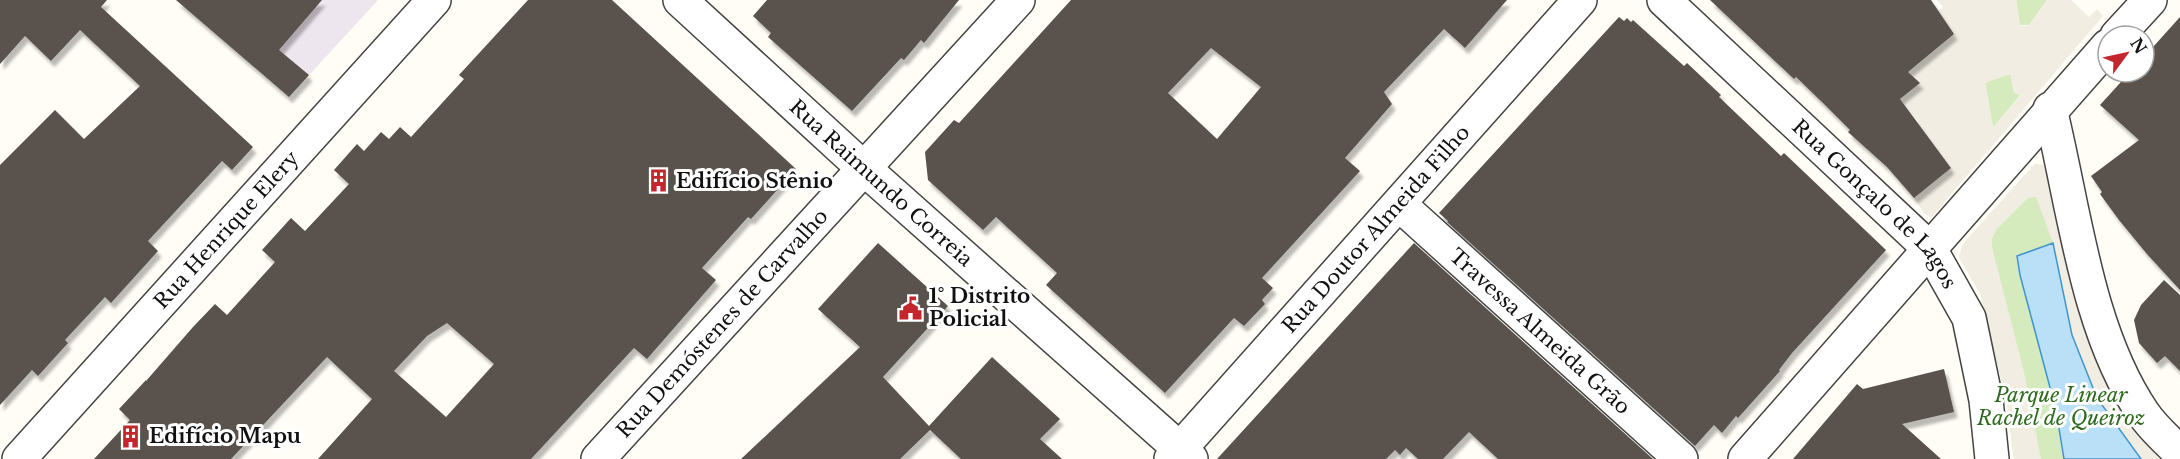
<svg xmlns="http://www.w3.org/2000/svg" width="2180" height="459" viewBox="0 0 2180 459" font-family="'Libre Baskerville',serif">
<defs>
<filter id="shadow"><feDropShadow dx="3.5" dy="6" stdDeviation="1.5" flood-color="#0004"/></filter>
</defs>
<rect width="100%" height="100%" fill="#fffdf5"/>
<path fill="#eee6ef" d="M176 0H378L289 97Z"/>
<path fill="#d5ebbd" d="M2016 0H2047L2029 25H2020Z
M2011 74 2014 93 2021 94 1993 128 1985 82Z
M2035 164 2043 165 2143 438 2158 459H2014L2007 403 1981 295 1959 257 1963 244Z"/>
<path fill="#f1ede2" fill-rule="evenodd" d="M1937 0H2016L2020 25 2024 26 2029 25 2047 0H2071L2089 17 2097 9 2103 16 1931 218 1924 213 1914 198 1951 167 1918 123 1919 122 1900 99 1919 83 1908 72 1954 34 1938 11 1943 7ZM2010 74 2014 93 2021 95 1993 127 1985 83Z
M2035 164 2050 167 2143 438 2158 459H2141L2097 398 2072 335 2053 243 2036 197 2028 198 1996 230 1992 239V247L2024 372 2041 459H2014L2007 403 1981 295 1959 257 1963 244Z"/>
<path fill="#b9e0f7" stroke="#3f96cf" stroke-width="1.5" d="M2053 243 2072 335 2097 398 2141 459H2064L2056 410 2020 275 2017 256Z"/>
<path fill="#5a524d" fill-rule="evenodd" filter="url(#shadow)" d="M0 0H107L101 7 253 147 232 170 222 161 148 241 158 251 111 303 105 297 65 340 68 343 38 376 32 370 0 405V165L55 110 84 139 140 86 80 30 51 61 25 36 0 64Z
M176 0H322L279 50 309 75 289 97Z
M528 0H612L796 169 751 219 748 217 702 268 716 280 647 359 634 348 531 459H318L372 399 327 357 231 459H94L130 420 119 409 146 380V381L193 327 215 304 227 315 275 262 262 250 291 218 305 231 349 184 334 170 357 144 364 151 381 132 389 139 400 127 411 137 464 79 459 75ZM447 323 494 364 446 417 394 371 427 336Z
M767 0H959L924 43 921 40 904 60 901 58 852 111 768 37 771 33 753 16Z
M1071 0H1507L1465 48 1444 29 1384 92 1392 104 1345 158 1360 171 1262 278 1273 288 1262 300 1265 304 1244 326 1234 318 1165 393 1046 285 1057 273 996 217 983 230 928 180 925 152 954 120 959 123ZM1211 48 1261 87 1217 139 1168 93Z
M1710 0H1931L1954 34 1908 72 1920 83 1900 99 1951 168 1914 198 1887 167 1848 132 1850 130 1823 103 1796 77 1794 79Z
M1619 17 1624 21 1627 18 1631 22 1633 20 1684 66 1687 63 1721 95 1719 97 1781 156 1784 153 1886 250 1792 353 1779 370 1780 371 1738 418 1736 416 1722 433 1714 425 1695 446 1447 222 1448 221 1439 213Z
M2180 17V290L2147 254 2119 220 2100 194 2102 192 2091 176 2139 140 2100 105 2130 72H2144V57Z
M878 243 948 306 883 377 929 426 992 357 1060 419 1040 439 1062 459H961L930 430 900 459H741L860 347 818 309Z
M1414 243 1653 459H1498L1469 432 1443 459H1418L1406 448 1400 455 1395 450 1386 459H1217Z
M2164 280 2180 295V371L2165 356 2157 363 2139 343 2134 320 2141 305Z
M1944 369 1954 412 1902 424 1941 459H1793L1857 384 1863 389Z"/>
<g fill="none" stroke-linecap="round" stroke-linejoin="round">
<defs>
<g id="street">
<path id="s1" d="M680 0 849 155 1191 459"/>
<path id="s2" d="M1664 0 1930 249 1969 318 1986 400 1992 459"/>
<path d="M2117 36 2150 0"/>
<path d="M2050 109C2074 206 2086 329 2143 413 2153 428 2167 440 2180 453"/>
<path id="s3" d="M1399 204 1681 459"/>
<path id="s4" d="M19 459 434 0"/>
<path id="s5" d="M598 459 1018 0"/>
<path id="s6" d="M1171 459 1580 0"/>
<path d="M1745 459 2108 46"/>
</g>
</defs>
<use href="#street" stroke="#444" stroke-width="36"/>
<use href="#street" stroke="#fff" stroke-width="33"/>
</g>
<defs>
<symbol id="building-bare" viewBox="-9 -9 18 18"><path d="M-4-6H4V6H1V3H-1V6H-4ZM-2.5-4.3h1.7v1.8h-1.7ZM.8-4.3h1.7v1.8H.8ZM-2.5-1h1.7V.8h-1.7ZM.8-1h1.7V.8H.8Z" fill="#c4262e" stroke="#fff" stroke-width="2.5" paint-order="stroke"/></symbol>
<symbol id="civic-bare" viewBox="-9 -9 18 18"><path d="M-.6-6.5H3V-4.5H.6V-3L4-1V1h2V6H-6V1h2V-1L-.6-3ZM-1.2 2.5V6h2.4V2.5Z" fill="#c4262e" stroke="#fff" stroke-width="2.5" paint-order="stroke"/></symbol>
</defs>
<g fill-rule="evenodd">
<use href="#building-bare" x="642" y="164" width="33" height="33"/>
<use href="#civic-bare" x="894" y="292" width="33" height="33"/>
<use href="#building-bare" x="114" y="420" width="33" height="33"/>
</g>
<g text-anchor="middle" dominant-baseline="central" stroke-width="6" stroke-linejoin="round" paint-order="stroke">
<g font-size="20" font-weight="bold" fill="#111" stroke="#fff" text-anchor="start">
<text x="676" y="181">Edifício Stênio</text>
<text x="929" y="296">1° Distrito<tspan x="929" dy="23">Policial</tspan></text>
<text x="149" y="436">Edifício Mapu</text>
</g>
<g font-size="20" fill="#111" stroke="#fff">
<text stroke="none"><textPath href="#s1" startOffset="272">Rua Raimundo Correia</textPath></text>
<text stroke="none"><textPath href="#s2" startOffset="294">Rua Gonçalo de Lagos</textPath></text>
<text stroke="none"><textPath href="#s4" startOffset="309">Rua Henrique Elery</textPath></text>
<text stroke="none"><textPath href="#s6" startOffset="308">Rua Doutor Almeida Filho</textPath></text>
<text stroke="none"><textPath href="#s5" startOffset="184">Rua Demóstenes de Carvalho</textPath></text>
<text stroke="none"><textPath href="#s3" startOffset="190">Travessa Almeida Grão</textPath></text>
</g>
<g font-size="20" font-style="italic" fill="#2f6b1f" stroke="#fff">
<text x="2061" y="395">Parque Linear<tspan x="2061" dy="23">Rachel de Queiroz</tspan></text>
</g>
</g>
<g transform="translate(2126 54) rotate(57)"><circle r="28" fill="#ffffff" stroke="#a0a0a0" stroke-width="1.5"/>
<path d="M0-4.5L10 22L0 15L-10 22Z" fill="#c4262e"/>
<text y="-9" font-size="16" font-weight="bold" text-anchor="middle" fill="#111111">N</text>
</g>
</svg>
